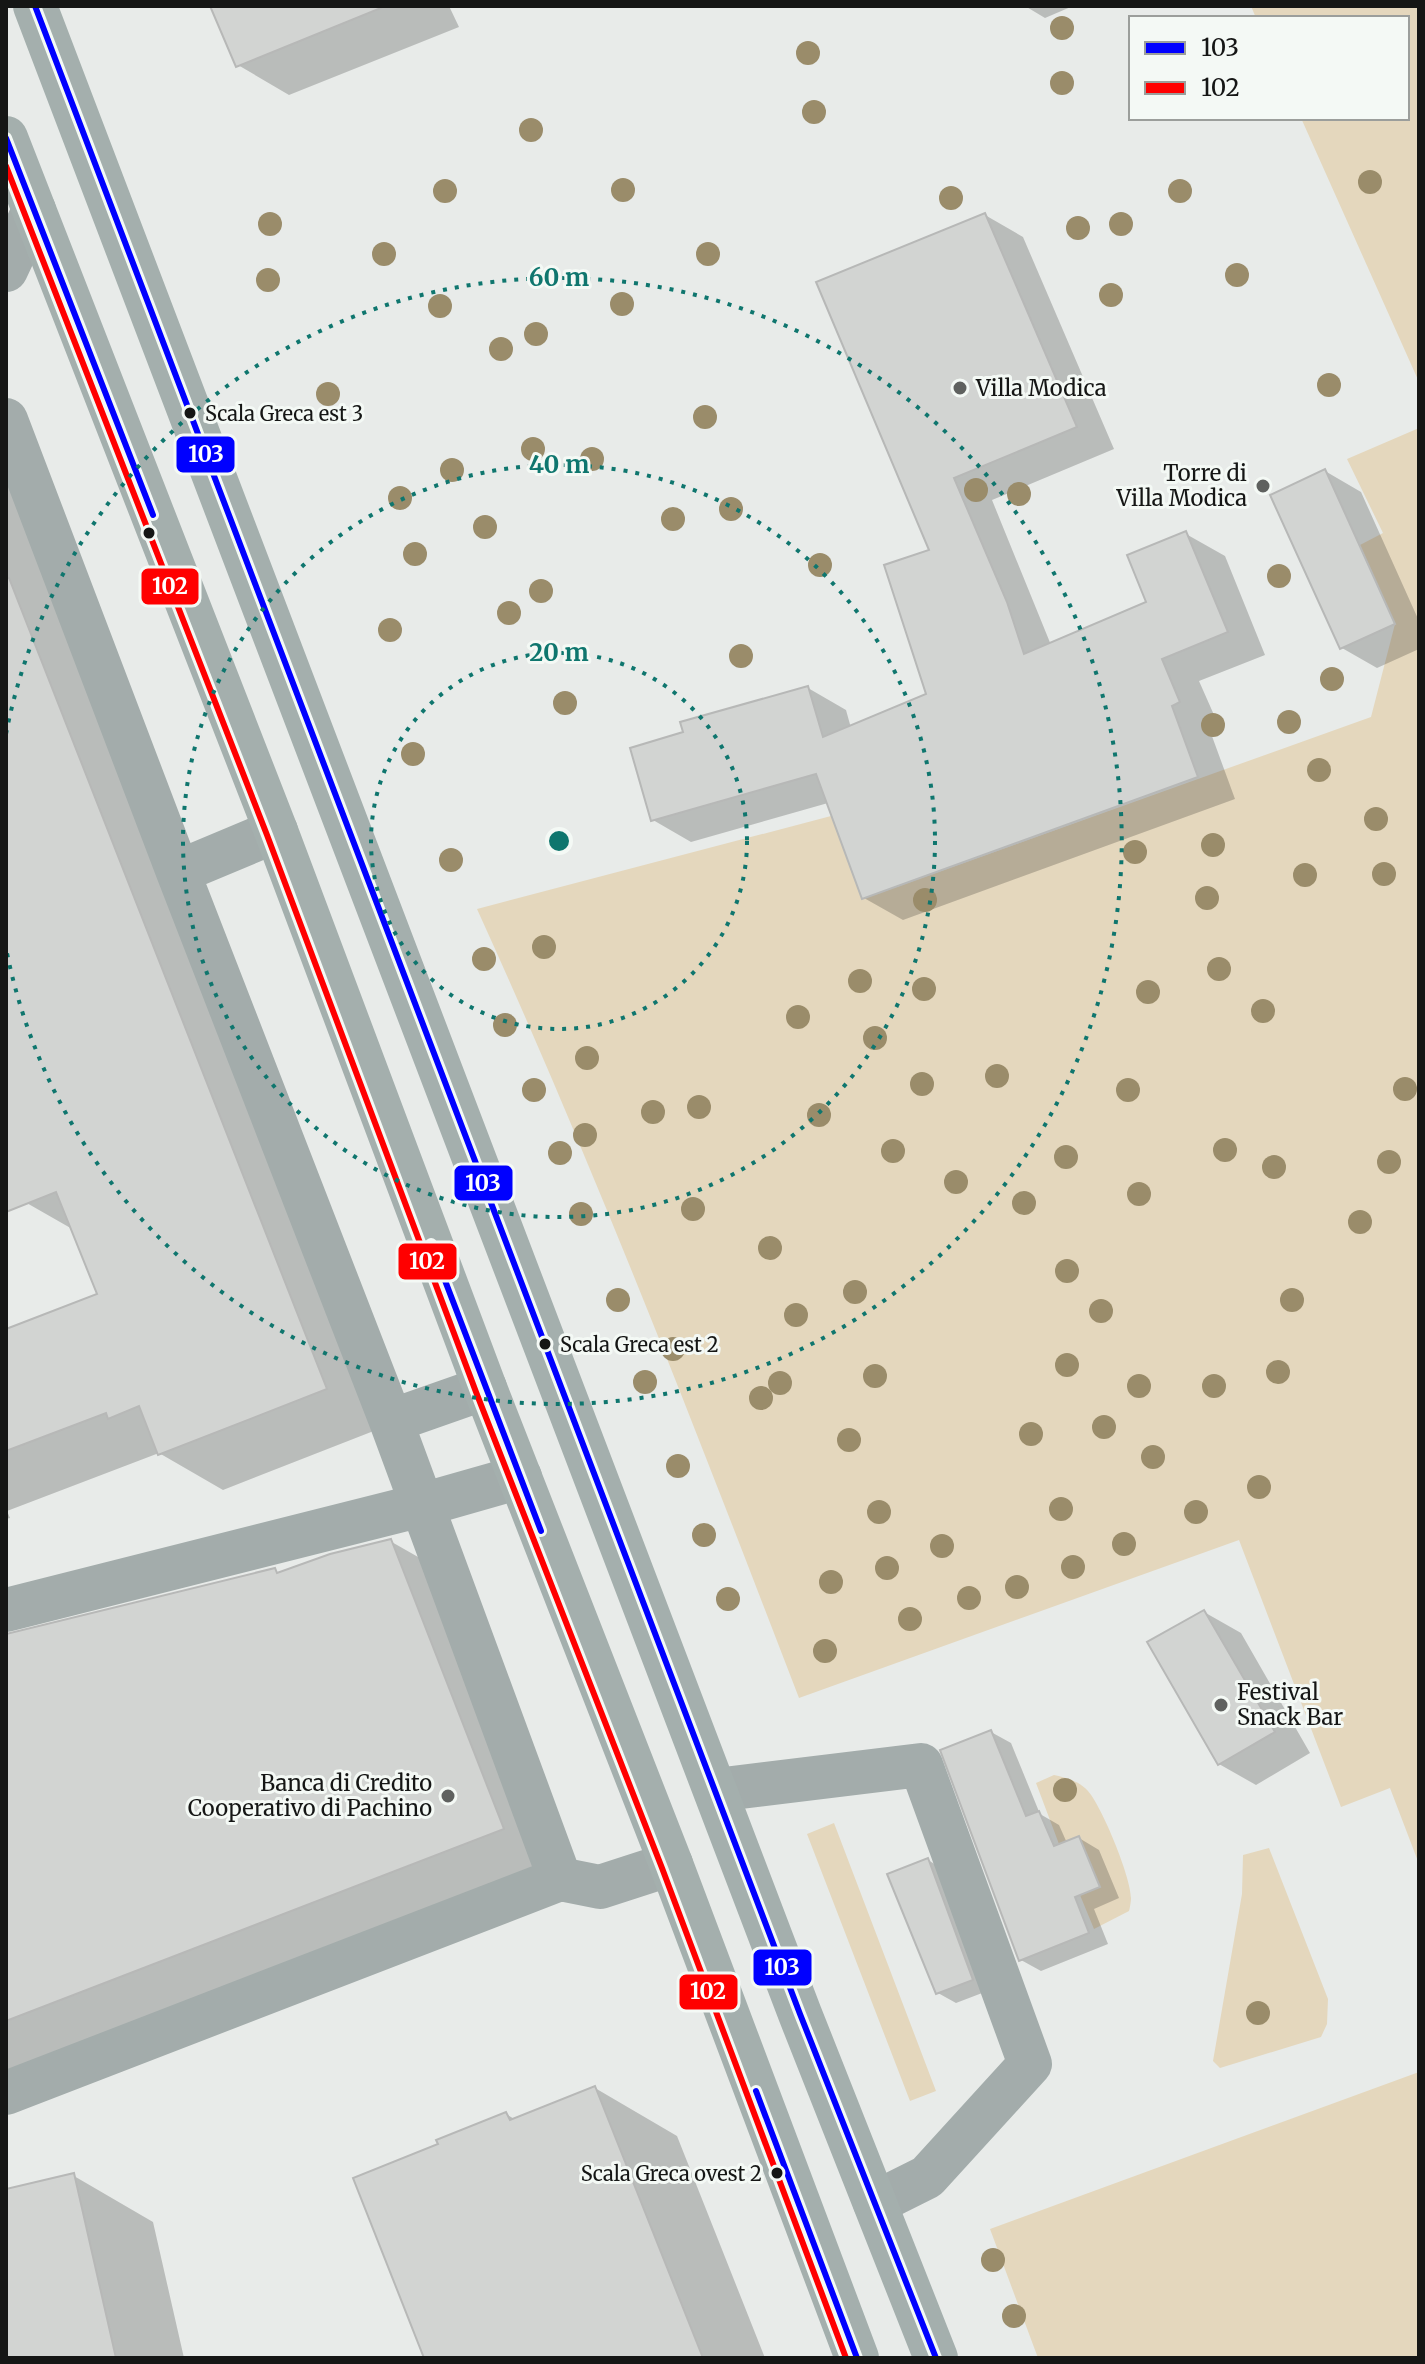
<svg xmlns="http://www.w3.org/2000/svg" width="1425" height="2364" viewBox="0 0 1425 2364" font-family="Merriweather,serif">
<rect width="100%" height="100%" fill="#e8ebe9"/>
<path fill="#e4d7bd" d="M1251 6H1419V382L1301 118H1407V18H1256Z
M1419 428V1864L1390 1788 1341 1807 1239 1540 799 1698C697 1433 595 1168 477 909L831 816 863 899 1371 717 1395 624 1360 545 1383 533 1347 459Z
M1054 1775C1067 1778 1079 1781 1088 1791 1102 1807 1131 1877 1131 1898 1131 1901 1130 1908 1129 1911L1094 1929 1080 1895 1100 1886 1079 1836 1059 1844 1036 1783Z
M834 1823 936 2091 910 2101 807 1834Z
M1269 1848 1328 1999 1327 2024 1321 2037 1220 2068 1213 2061 1242 1894 1243 1855Z
M1419 2072V2358H1038L990 2229Z"/>
<path fill="#0003" d="M212 6H449L459 27 289 95 238 65Z
M1025 6H1073L1045 18Z
M985 215 1023 237 1114 449 992 500 1051 645 1148 603 1186 534 1225 556 1265 655 1199 681 1218 724 1209 728 1235 799 903 920 864 898 828 803 691 842 653 820 686 734 808 688 846 710 851 728 928 696 931 551Z
M6 447 389 1425 223 1490 159 1453 7 1511 10 1518 6 1519V1345L99 1295 74 1230 25 1202 6 1210Z
M1325 471 1361 492 1419 621V649L1377 668 1342 648Z
M390 1541 462 1582 574 1870 6 2070V1636L274 1570 281 1574Z
M1204 1612 1241 1633 1310 1753 1256 1785 1219 1764Z
M991 1732 1011 1743 1040 1814 1059 1825 1067 1843 1079 1838 1099 1850 1119 1898 1094 1909 1108 1944 1041 1971 1021 1960Z
M928 1860 946 1871 990 1990 956 2003 938 1993Z
M595 2088 677 2136 765 2358H427L441 2146 506 2114 516 2120Z
M74 2176 153 2222 184 2358H6V2191Z"/>
<path fill="#d2d4d2" stroke="#b7b8b7" stroke-width="2" d="M210 6H380L381 8 236 67Z
M985 213 1077 427 954 478 1007 602 1024 654 1146 602 1127 555 1186 531 1228 632 1162 659 1180 702 1172 706 1198 777 862 899 816 774 651 821 630 748 683 732 680 722 808 686 823 737 926 694 884 565 929 550 816 282Z
M1325 469 1395 624 1340 649 1270 495Z
M6 578H9L327 1389 158 1455 139 1406 108 1419 106 1413 6 1451V1329L97 1294 56 1192 6 1212Z
M391 1539 504 1829 6 2021V1634L275 1568 277 1573 330 1554Z
M1204 1610 1275 1732 1218 1765 1147 1642Z
M991 1730 1026 1816 1039 1811 1054 1846 1079 1836 1100 1887 1075 1897 1089 1933 1019 1961 940 1750Z
M928 1858 973 1980 936 1994 887 1874Z
M595 2086 703 2358H424L353 2178 438 2144 436 2140 506 2112 510 2120Z
M74 2173 116 2358H6V2189Z"/>
<g fill="none" stroke-linecap="round" stroke-linejoin="round">
<path stroke="#a3acab" stroke-width="44" d="M6 270 34 210
M6 420 178 872 391 1421 560 1879
M178 872 276 831
M391 1421 485 1388
M6 1610 422 1505 520 1477
M716 1790 921 1765 1030 2064 927 2177 875 2203
M6 2093 560 1879 600 1887 671 1864"/>
<path stroke="#a4afad" stroke-width="44" d="M35 6 800 2014 936 2358
M6 138 276 831 485 1388 671 1864 857 2358"/>
<defs>
<path id="bus-1" d="M35 6 800 2014 936 2358
M6 138 153 515
M431 1244 541 1531
M756 2091 857 2358"/>
<path id="bus-2" d="M6 166 267 835 476 1392 662 1868 846 2358"/>
</defs>
<use href="#bus-1" stroke="#f4f9f5" stroke-width="12"/>
<use href="#bus-2" stroke="#f4f9f5" stroke-width="12"/>
<use href="#bus-1" stroke="#00f" stroke-width="6"/>
<use href="#bus-2" stroke="#f00" stroke-width="6"/>
</g>
<g fill="#9a8c6a">
<circle cx="1062" cy="28" r="12"/>
<circle cx="808" cy="53" r="12"/>
<circle cx="1062" cy="83" r="12"/>
<circle cx="814" cy="112" r="12"/>
<circle cx="531" cy="130" r="12"/>
<circle cx="1370" cy="182" r="12"/>
<circle cx="623" cy="190" r="12"/>
<circle cx="445" cy="191" r="12"/>
<circle cx="1180" cy="191" r="12"/>
<circle cx="951" cy="198" r="12"/>
<circle cx="270" cy="224" r="12"/>
<circle cx="1121" cy="224" r="12"/>
<circle cx="1078" cy="228" r="12"/>
<circle cx="384" cy="254" r="12"/>
<circle cx="708" cy="254" r="12"/>
<circle cx="1237" cy="275" r="12"/>
<circle cx="268" cy="280" r="12"/>
<circle cx="1111" cy="295" r="12"/>
<circle cx="622" cy="304" r="12"/>
<circle cx="440" cy="306" r="12"/>
<circle cx="536" cy="334" r="12"/>
<circle cx="501" cy="349" r="12"/>
<circle cx="1329" cy="385" r="12"/>
<circle cx="328" cy="394" r="12"/>
<circle cx="705" cy="417" r="12"/>
<circle cx="533" cy="449" r="12"/>
<circle cx="592" cy="459" r="12"/>
<circle cx="452" cy="470" r="12"/>
<circle cx="976" cy="490" r="12"/>
<circle cx="1019" cy="494" r="12"/>
<circle cx="400" cy="498" r="12"/>
<circle cx="731" cy="509" r="12"/>
<circle cx="673" cy="519" r="12"/>
<circle cx="485" cy="527" r="12"/>
<circle cx="415" cy="554" r="12"/>
<circle cx="820" cy="565" r="12"/>
<circle cx="1279" cy="576" r="12"/>
<circle cx="541" cy="591" r="12"/>
<circle cx="509" cy="613" r="12"/>
<circle cx="390" cy="630" r="12"/>
<circle cx="741" cy="656" r="12"/>
<circle cx="1332" cy="679" r="12"/>
<circle cx="565" cy="703" r="12"/>
<circle cx="1289" cy="722" r="12"/>
<circle cx="1213" cy="725" r="12"/>
<circle cx="413" cy="754" r="12"/>
<circle cx="1319" cy="770" r="12"/>
<circle cx="1376" cy="819" r="12"/>
<circle cx="1213" cy="845" r="12"/>
<circle cx="1135" cy="852" r="12"/>
<circle cx="451" cy="860" r="12"/>
<circle cx="1384" cy="874" r="12"/>
<circle cx="1305" cy="875" r="12"/>
<circle cx="1207" cy="898" r="12"/>
<circle cx="925" cy="900" r="12"/>
<circle cx="544" cy="947" r="12"/>
<circle cx="484" cy="959" r="12"/>
<circle cx="1219" cy="969" r="12"/>
<circle cx="860" cy="981" r="12"/>
<circle cx="924" cy="989" r="12"/>
<circle cx="1148" cy="992" r="12"/>
<circle cx="1263" cy="1011" r="12"/>
<circle cx="798" cy="1017" r="12"/>
<circle cx="505" cy="1025" r="12"/>
<circle cx="875" cy="1038" r="12"/>
<circle cx="587" cy="1058" r="12"/>
<circle cx="997" cy="1076" r="12"/>
<circle cx="922" cy="1084" r="12"/>
<circle cx="1405" cy="1089" r="12"/>
<circle cx="534" cy="1090" r="12"/>
<circle cx="1128" cy="1090" r="12"/>
<circle cx="699" cy="1107" r="12"/>
<circle cx="653" cy="1112" r="12"/>
<circle cx="819" cy="1115" r="12"/>
<circle cx="585" cy="1135" r="12"/>
<circle cx="1225" cy="1150" r="12"/>
<circle cx="893" cy="1151" r="12"/>
<circle cx="560" cy="1153" r="12"/>
<circle cx="1066" cy="1157" r="12"/>
<circle cx="1389" cy="1162" r="12"/>
<circle cx="1274" cy="1167" r="12"/>
<circle cx="956" cy="1182" r="12"/>
<circle cx="1139" cy="1194" r="12"/>
<circle cx="1024" cy="1203" r="12"/>
<circle cx="693" cy="1209" r="12"/>
<circle cx="581" cy="1214" r="12"/>
<circle cx="1360" cy="1222" r="12"/>
<circle cx="770" cy="1248" r="12"/>
<circle cx="1067" cy="1271" r="12"/>
<circle cx="855" cy="1292" r="12"/>
<circle cx="618" cy="1300" r="12"/>
<circle cx="1292" cy="1300" r="12"/>
<circle cx="1101" cy="1311" r="12"/>
<circle cx="796" cy="1315" r="12"/>
<circle cx="673" cy="1349" r="12"/>
<circle cx="1067" cy="1365" r="12"/>
<circle cx="1278" cy="1372" r="12"/>
<circle cx="875" cy="1376" r="12"/>
<circle cx="645" cy="1382" r="12"/>
<circle cx="780" cy="1383" r="12"/>
<circle cx="1139" cy="1386" r="12"/>
<circle cx="1214" cy="1386" r="12"/>
<circle cx="761" cy="1398" r="12"/>
<circle cx="1104" cy="1427" r="12"/>
<circle cx="1031" cy="1434" r="12"/>
<circle cx="849" cy="1440" r="12"/>
<circle cx="1153" cy="1457" r="12"/>
<circle cx="678" cy="1466" r="12"/>
<circle cx="1259" cy="1487" r="12"/>
<circle cx="1061" cy="1509" r="12"/>
<circle cx="879" cy="1512" r="12"/>
<circle cx="1196" cy="1512" r="12"/>
<circle cx="704" cy="1535" r="12"/>
<circle cx="1124" cy="1544" r="12"/>
<circle cx="942" cy="1546" r="12"/>
<circle cx="1073" cy="1567" r="12"/>
<circle cx="887" cy="1568" r="12"/>
<circle cx="831" cy="1582" r="12"/>
<circle cx="1017" cy="1587" r="12"/>
<circle cx="969" cy="1598" r="12"/>
<circle cx="728" cy="1599" r="12"/>
<circle cx="910" cy="1619" r="12"/>
<circle cx="825" cy="1651" r="12"/>
<circle cx="1065" cy="1790" r="12"/>
<circle cx="1258" cy="2013" r="12"/>
<circle cx="993" cy="2260" r="12"/>
<circle cx="1014" cy="2316" r="12"/>
</g>
<g fill="none" stroke="#0f766e" stroke-width="4" stroke-dasharray="4 8">
<circle cx="559" cy="841" r="188"/>
<circle cx="559" cy="841" r="376"/>
<path d="M6 734A563 563 0 1 1 6 948"/>
</g>
<g fill="#5f615f" stroke="#f4f9f5" stroke-width="3">
<circle cx="960" cy="388" r="8"/>
<circle cx="1263" cy="486" r="8"/>
<circle cx="1221" cy="1705" r="8"/>
<circle cx="448" cy="1796" r="8"/>
</g>
<g fill="#151615" stroke="#f4f9f5" stroke-width="3">
<circle cx="190" cy="413" r="7"/>
<circle cx="149" cy="533" r="7"/>
<circle cx="545" cy="1344" r="7"/>
<circle cx="777" cy="2173" r="7"/>
</g>
<g text-anchor="middle" dominant-baseline="central" stroke-width="6" stroke-linejoin="round" paint-order="stroke">
<g font-size="20" fill="#151615" stroke="#f4f9f5" text-anchor="start">
<text x="205" y="413">Scala Greca est 3</text>
<text x="560" y="1344">Scala Greca est 2</text>
<text x="762" y="2173" text-anchor="end">Scala Greca ovest 2</text>
</g>
<g font-size="22" fill="#151615" stroke="#f4f9f5" text-anchor="start">
<text x="976" y="388">Villa Modica</text>
<text x="1247" y="473" text-anchor="end">Torre di<tspan x="1247" dy="25">Villa Modica</tspan></text>
<text x="1237" y="1692">Festival<tspan x="1237" dy="25">Snack Bar</tspan></text>
<text x="432" y="1783" text-anchor="end">Banca di Credito<tspan x="432" dy="25">Cooperativo di Pachino</tspan></text>
</g>
</g>
<circle cx="559" cy="841" r="12" fill="#0f766e" stroke="#f4f9f5" stroke-width="4"/>
<g font-size="24" text-anchor="middle" font-weight="bold" fill="#0f766e" stroke="#f4f9f5" stroke-width="6" stroke-linejoin="round" paint-order="stroke">
<text x="559" y="286">60 m</text>
<text x="559" y="473">40 m</text>
<text x="559" y="661">20 m</text>
</g>
<g stroke="#f4f9f5" stroke-width="3">
<rect x="175" y="435" width="61" height="39" rx="8" fill="#00f"/>
<rect x="140" y="567" width="60" height="39" rx="8" fill="#f00"/>
<rect x="453" y="1164" width="61" height="38" rx="8" fill="#00f"/>
<rect x="397" y="1242" width="61" height="39" rx="8" fill="#f00"/>
<rect x="752" y="1948" width="61" height="39" rx="8" fill="#00f"/>
<rect x="678" y="1973" width="61" height="38" rx="8" fill="#f00"/>
</g>
<g font-size="22" text-anchor="middle" font-weight="bold" fill="#fff">
<text x="206" y="462">103</text>
<text x="170" y="594">102</text>
<text x="483" y="1191">103</text>
<text x="427" y="1269">102</text>
<text x="782" y="1975">103</text>
<text x="708" y="1999">102</text>
</g>
<rect width="1425" height="2364" fill="none" stroke="#151615" stroke-width="16"/>
<rect x="1129" y="16" width="280" height="104" fill="#f4f9f5" stroke="#9b9e9b" stroke-width="2"/>
<rect x="1145" y="42" width="40" height="12" fill="#0000ff" stroke="#9b9e9b" stroke-width="2"/>
<text x="1201" y="56" font-size="24" fill="#151615">103</text>
<rect x="1145" y="82" width="40" height="12" fill="#ff0000" stroke="#9b9e9b" stroke-width="2"/>
<text x="1201" y="96" font-size="24" fill="#151615">102</text>
</svg>
